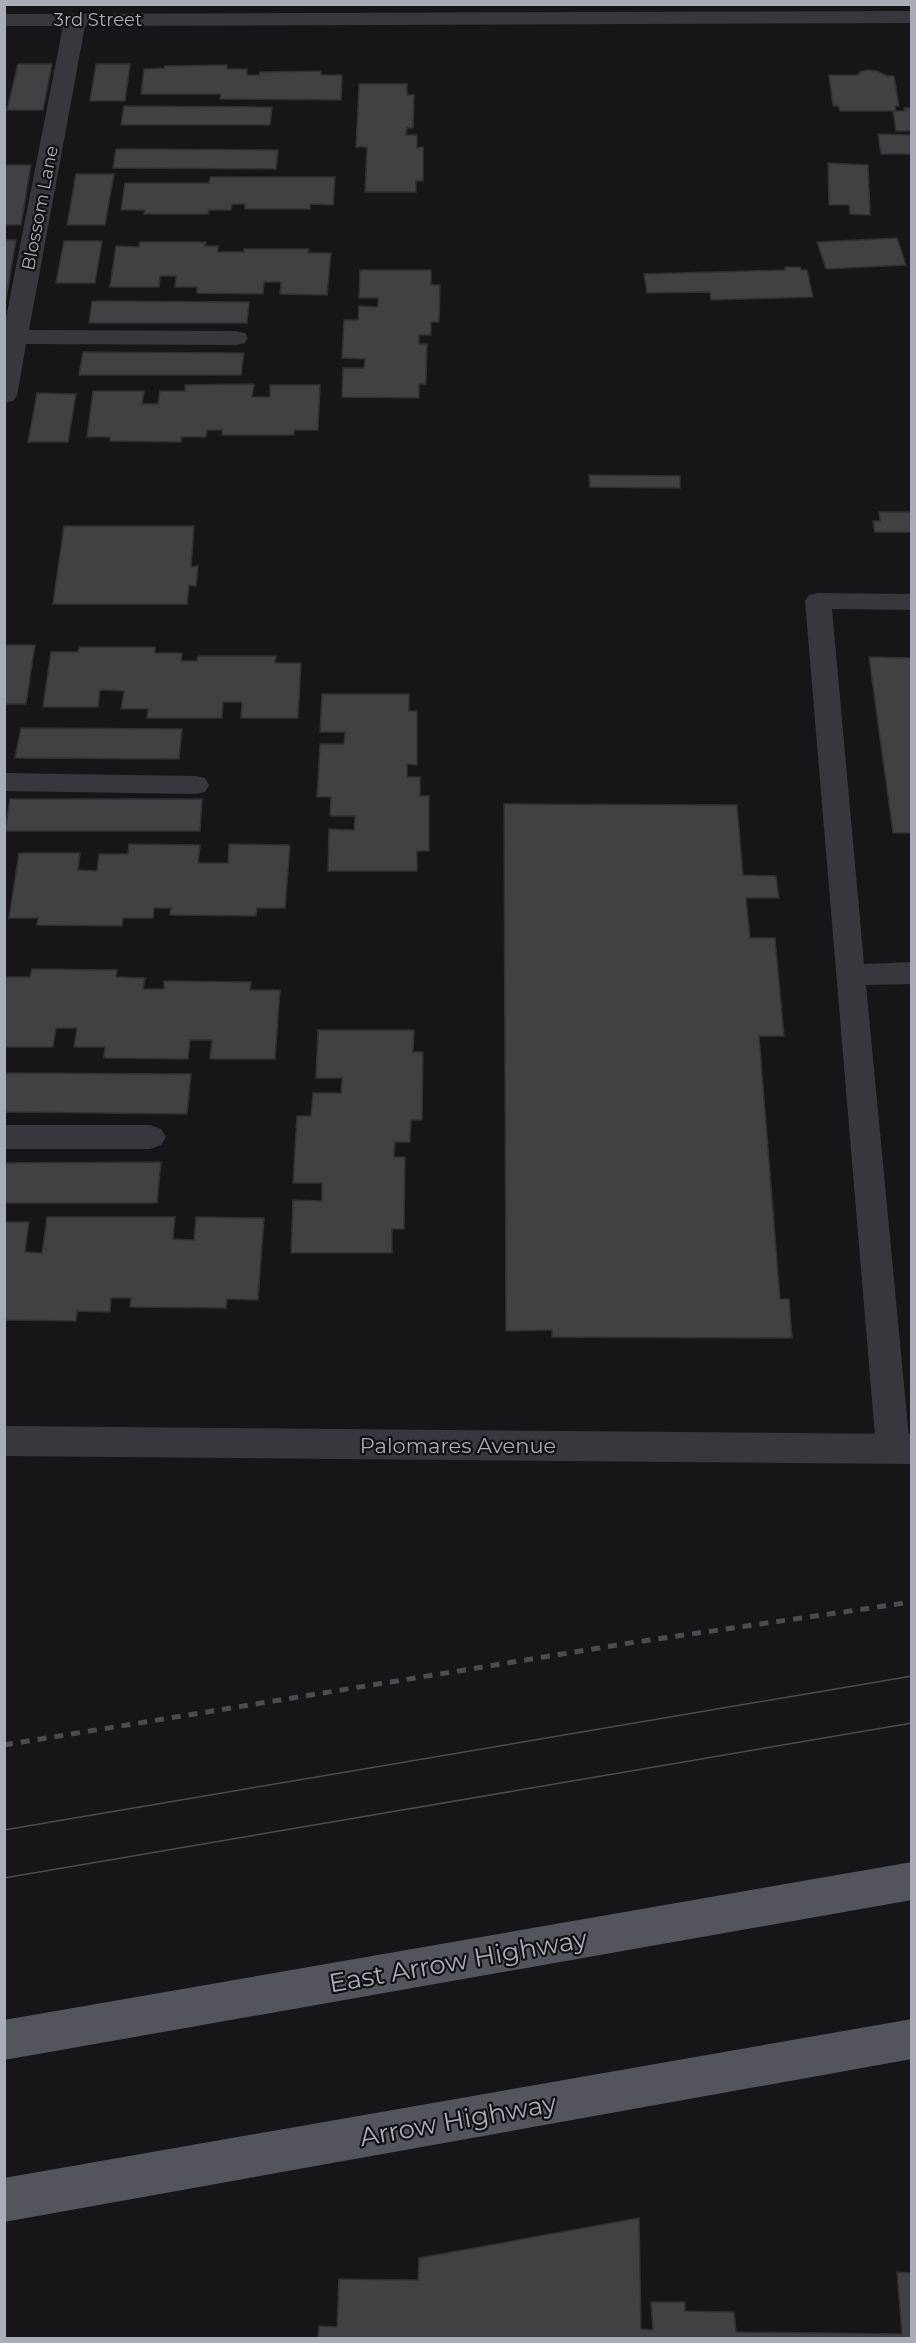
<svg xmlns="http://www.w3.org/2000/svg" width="916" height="2343" viewBox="0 0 916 2343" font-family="Montserrat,sans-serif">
<rect width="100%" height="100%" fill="#161618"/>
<path fill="#404145" stroke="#303034" stroke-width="1.5" d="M18 64H52L43 110H7Z
M96 64H130L125 101H90Z
M227 65V69H247V75H259L260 72 321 71V75H342L341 100 220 99 221 94H141L144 69 164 68 165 66Z
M867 70 877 71 887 76H894L899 106H895L896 111H840L838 106H833L829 75H858L860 72Z
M359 84H407V95H414L413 128H407L406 135H417V148L423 147V181H416V192H365L367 147H356Z
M124 106 272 107 270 125H121Z
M904 108H912V131H896L893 111H905Z
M878 134 912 135V154H881Z
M116 149 278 150 276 169 113 168Z
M828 163 868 165 870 215 850 214 849 205H829Z
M4 165H31L21 225H4Z
M76 174H114L105 225H67Z
M210 177H335L333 205 310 204V209H245V204H232L231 210H209L208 214H144L145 210H121L125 183H209Z
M897 238 906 265 826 269 817 242Z
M4 240H16L5 305H4Z
M64 241H102L95 283H56Z
M140 242H206L205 246H218V252H244V249H309L308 253H331L327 295 280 294 281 282H264L263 294 197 293V287H175L176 276H160L159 287H110L116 246 139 247Z
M785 267H800L801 270H807L813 297 711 300 710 292 647 293 644 274 785 270Z
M360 270H431V285H440L439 322H431V335H419V344H427L426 384H419V398L342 397 343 368H364L365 359 342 358 344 320H358L359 306 378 307V298H359Z
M92 301 249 302 247 323H89Z
M83 352 244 353 241 375H79Z
M254 384 252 397H270V385H320L318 430H294V435H222V430H207L206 437H181V442L110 441V437H87L93 391H144L142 404H158L160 391H185V385Z
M37 393 76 394 68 442H28Z
M589 475 680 476V488L590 487Z
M879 512H912V532H875L873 521H880Z
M64 526H194L191 567 198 566 196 586 189 585 187 604H53Z
M4 645H35L26 704H4Z
M79 647H155V653H182L181 661H197L198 656H276L275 663H301L298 718H241L242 702H223L222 718H147L148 709H121L124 691 100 690 98 707H43L51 652H78Z
M869 657 912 658V833H893Z
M322 694H409V711H417V765L407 764V777H420V796H429V851H417V871H328L329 829 354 830 355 816H330L331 797H317L320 744H344L345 732H320Z
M21 728 182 729 179 759 15 758Z
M10 799H202L200 831H5Z
M504 804 737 805 743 875 776 876 779 898H746L750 938H775L784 1036H759L780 1299H789L792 1338 552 1337V1330L506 1331Z
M129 844 200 845 198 863H228L229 844 290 845 285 908H257L256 916 170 915 171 908H154L153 918H123L122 926 37 925 38 918H9L19 853H80L78 870 97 871 99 854H128Z
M32 969 117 970 116 977 145 978 143 989H164V981L251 982 250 990H280L275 1059H210L212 1040H190L188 1059 104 1058 105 1047H74L77 1028H56L53 1047H4V977H30Z
M318 1030H414L413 1052H423L422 1120H411L410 1142H395L394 1157H405L404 1229H392V1253H291L293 1200 322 1201V1183H293L297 1116H311L313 1093H341L342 1078H316Z
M4 1073 191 1074 187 1114 4 1112Z
M161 1162 157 1203H4V1163Z
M47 1217H175L173 1239 194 1240 196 1217 264 1218 258 1300 227 1299 226 1308 130 1307 131 1298H111L110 1312 77 1311 76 1321 4 1320V1222H29L25 1252 42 1253Z
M639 2218 641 2329 653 2330 651 2302H685V2311L734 2312 736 2332 902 2334 897 2272 912 2273V2338H318L319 2326 337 2327 339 2279 418 2280 419 2258Z"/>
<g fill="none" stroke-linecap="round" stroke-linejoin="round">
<path fill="#37383d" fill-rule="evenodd" d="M818 593 912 594V610L832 609 864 964 912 962V984L866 985 910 1448 905 1458 893 1462 881 1458 876 1448 805 601 809 595Z
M4 773 195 776 205 778 209 785 205 792 195 794 4 791Z
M4 1125H150L161 1129 166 1137 161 1145 150 1149H4Z"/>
<path fill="#37383d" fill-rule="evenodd" d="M912 11V23L85 26 29 330 236 331 245 333 248 338 245 343 236 345 26 344 17 396 13 401 4 403V328L63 26H4V14Z"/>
<path fill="#37383d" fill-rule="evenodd" d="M4 1426 912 1434V1464L4 1456Z"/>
<path fill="#53555c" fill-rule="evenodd" d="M912 1862V1900L4 2060V2020Z
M912 2019V2059L4 2222V2178Z"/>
<path stroke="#4a4c52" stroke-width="1.5" d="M4 1830 912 1676
M4 1878 912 1723"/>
<path stroke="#4a4c52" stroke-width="5" stroke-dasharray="9 8" stroke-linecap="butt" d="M4 1745 636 1642 912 1602"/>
</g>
<g text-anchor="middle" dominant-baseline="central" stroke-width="4.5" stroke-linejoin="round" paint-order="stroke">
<g font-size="18" fill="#a8adb8" stroke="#111113">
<text x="98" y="20">3rd Street</text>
<text transform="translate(40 208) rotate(-79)">Blossom Lane</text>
</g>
<g font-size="21" fill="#a8adb8" stroke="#111113">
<text x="458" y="1445">Palomares Avenue</text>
</g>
<g font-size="26" fill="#a8adb8" stroke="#111113">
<text transform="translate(458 1961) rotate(-10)">East Arrow Highway</text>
<text transform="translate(458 2120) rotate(-10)">Arrow Highway</text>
</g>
</g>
<rect width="916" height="2343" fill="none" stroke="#a8adb8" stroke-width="12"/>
</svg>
